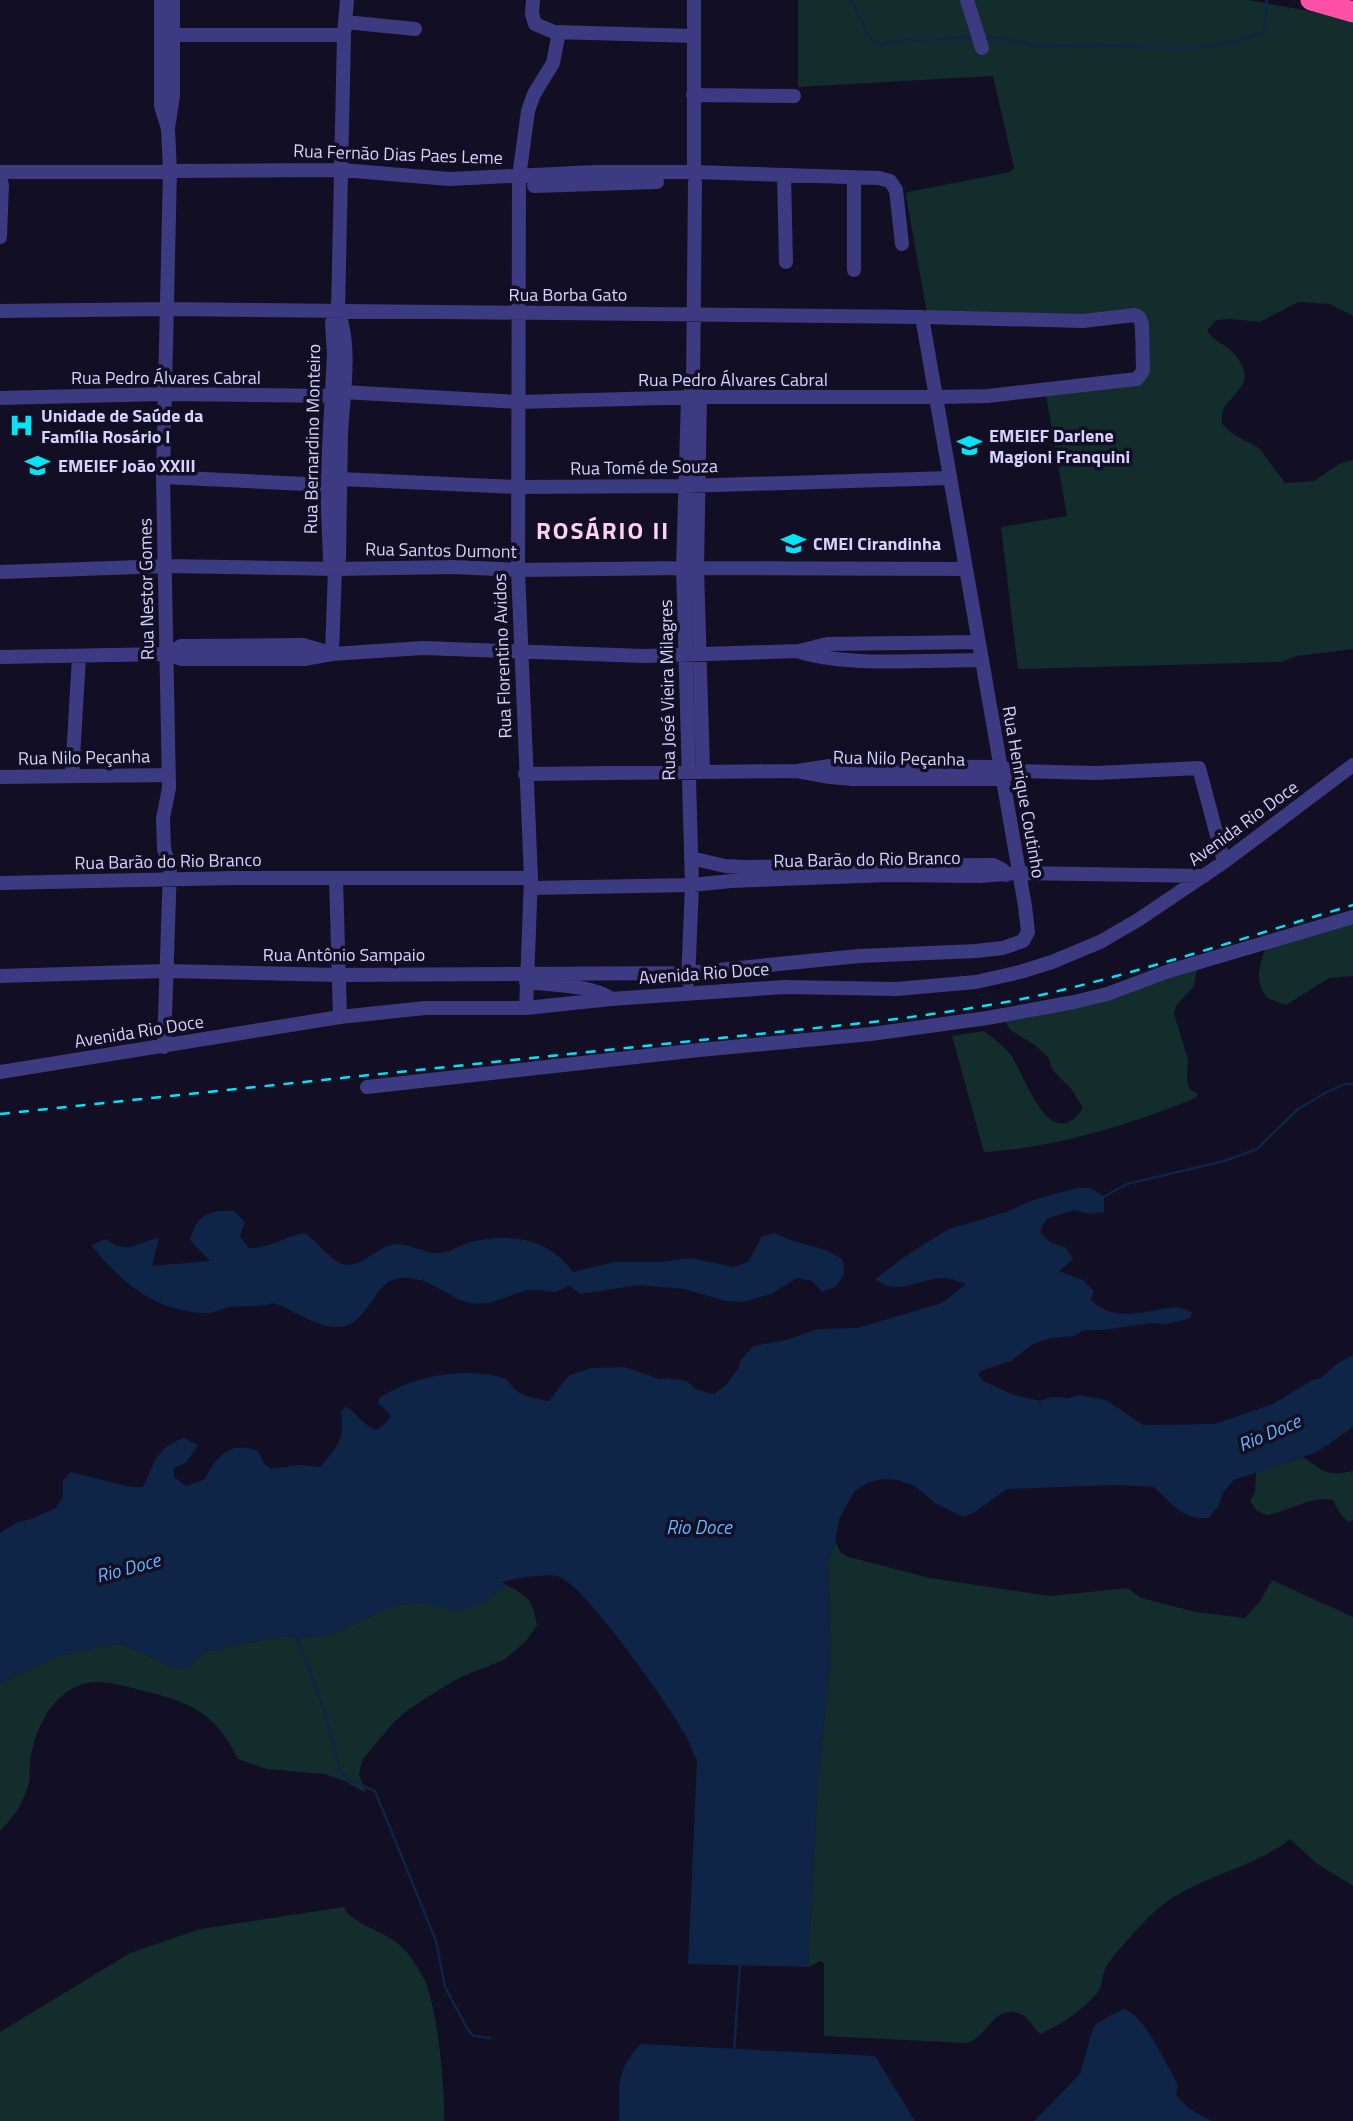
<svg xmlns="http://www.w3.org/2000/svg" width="1353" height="2121" viewBox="0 0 1353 2121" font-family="'Titillium Web',sans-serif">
<rect width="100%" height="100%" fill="#120e23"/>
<path fill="#122d2b" d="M798 0H1248L1353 19V316L1329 304 1299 302 1260 322 1231 319 1216 320 1207 331C1216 343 1228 345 1236 356 1256 383 1237 389 1224 408 1222 412 1222 419 1222 424L1233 434 1259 448 1285 483 1314 481 1339 464 1353 460V649L1297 656 1281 662 1018 669 1001 527 1067 516 1045 390 1140 376 1133 317 928 319 906 196 908 192 1010 172 1014 168 993 76 798 87Z
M1353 917V976L1329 978 1286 1005 1267 998C1253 979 1260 962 1268 943Z
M1198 964 1194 986 1176 1006 1174 1014 1188 1059 1187 1081 1190 1089 1198 1094 1195 1098C1131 1125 1053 1148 984 1152L952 1036 984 1031C994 1039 1006 1047 1013 1058 1026 1080 1051 1156 1083 1108L1072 1090 1052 1069 1048 1057 1035 1045 1010 1030 1002 1016Z
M1303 1457C1324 1471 1327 1477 1353 1471V1520L1348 1522 1339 1512 1333 1500C1309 1495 1290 1512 1267 1515L1257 1511 1250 1501 1255 1492 1256 1472Z
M835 1541 841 1553 849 1557 930 1578 1050 1596 1128 1588 1141 1598 1196 1612 1245 1618 1260 1601 1272 1580 1353 1617V1886L1316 1863 1290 1839C1248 1873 1190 1876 1150 1916 1140 1926 1110 1958 1105 1969 1102 1976 1103 1984 1099 1990 1085 2009 1061 2025 1040 2034L1025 2016C992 2000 991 2037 966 2043L824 2036V1964L821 1961 808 1967 818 1780 831 1653 828 1560Z
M506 1585C529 1596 533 1601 537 1626L525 1642 504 1660 461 1677 437 1691 408 1710 394 1722 363 1759 359 1774 366 1793 345 1781 324 1774 267 1769 238 1759C218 1718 196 1704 152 1693 135 1689 117 1683 99 1682 57 1681 33 1728 30 1765 29 1772 31 1779 28 1786 22 1805 14 1817 0 1831V1683L57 1656 119 1643 173 1667 187 1668 204 1652 277 1637 327 1636 396 1605 415 1602 482 1604Z
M344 1907C349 1922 382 1931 396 1942 408 1951 419 1968 425 1981 438 2012 445 2087 444 2121H0V2032L130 1953 200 1929Z"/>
<path fill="#0e2548" d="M1077 1188H1091L1104 1197V1212L1089 1214 1074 1210 1046 1219 1040 1232 1051 1243 1065 1247 1073 1259 1059 1271 1083 1280 1094 1291 1091 1300C1125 1333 1172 1294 1192 1313L1190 1318 1167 1324 1151 1323 1102 1330H1083L1075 1336 1051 1338 1033 1344 1011 1361 980 1371 979 1376 985 1382 1014 1395 1040 1401 1052 1397 1068 1398 1079 1395 1106 1400 1143 1425 1215 1424 1273 1404 1312 1380 1321 1378 1338 1363 1353 1355V1427L1317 1452 1234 1480 1224 1491 1218 1506 1209 1518C1182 1520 1172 1504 1154 1487L1114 1485 1007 1489 973 1513 963 1517 935 1503 915 1486 898 1480 883 1479 868 1483 854 1492 840 1517 835 1541 828 1560 831 1653 818 1780 808 1967 688 1964 697 1760C692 1751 689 1740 683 1731 666 1701 587 1589 560 1577 550 1572 514 1579 502 1582L506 1585 482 1604 456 1611 415 1602 396 1605 327 1636 277 1637 204 1652 187 1668 173 1667 119 1643 57 1656 0 1683V1533L16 1523 31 1519 56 1508 63 1496V1480L71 1472 131 1487H143C154 1464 156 1447 184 1438L198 1445 186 1463 174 1468V1477L186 1486 205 1479C216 1456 231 1440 258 1451L264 1464 271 1469 299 1465 320 1467C340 1443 344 1442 341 1411L346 1407C358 1413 362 1425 376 1430L384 1425 390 1417 389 1413 378 1403 379 1398C415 1375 466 1366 507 1379 516 1396 532 1398 549 1401L569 1375 592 1368 625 1367 659 1379 668 1378 687 1381 695 1389 714 1394 727 1384 739 1367 740 1361 753 1346 786 1340 818 1329 857 1328 942 1303 966 1284C959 1282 951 1278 944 1278 917 1278 899 1298 875 1279L910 1253 949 1229 1006 1212 1033 1200Z
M220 1211H234L245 1222 240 1236 248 1248C269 1249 285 1236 306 1233 314 1240 332 1261 342 1264 361 1269 373 1250 391 1245 406 1241 422 1253 438 1253 450 1253 457 1246 468 1243 507 1232 548 1237 573 1272L614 1262H660L690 1258 734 1267 748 1262 762 1236 776 1233C798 1247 821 1243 843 1260L844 1275 835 1287 822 1292 812 1281 797 1278 771 1294 742 1302 726 1301 684 1289 639 1285 581 1294 569 1286C565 1287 559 1291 555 1292 545 1292 538 1288 528 1290 508 1295 489 1308 466 1302 444 1295 427 1276 402 1278 369 1279 370 1336 327 1326 308 1322 292 1309 273 1303 258 1308 245 1305 230 1307 223 1308 217 1312 209 1313 159 1314 120 1282 91 1245L106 1239C128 1256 136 1242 159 1238L152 1266 210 1261 190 1240C196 1221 200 1214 220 1211Z
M1123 2009C1144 2013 1167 2066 1178 2085L1176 2095 1188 2108 1212 2121H1034L1080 2074 1093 2028 1097 2023Z
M641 2044 875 2056 915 2121H619C620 2086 614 2072 641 2044Z"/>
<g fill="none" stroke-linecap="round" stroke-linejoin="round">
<path stroke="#0e2548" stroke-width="2.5" d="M851 0 871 40 881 45 907 39 918 41 973 37
M983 37C1002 36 1018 43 1036 46 1050 48 1065 45 1079 45 1140 45 1207 59 1264 31L1267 0
M1103 1197 1127 1184 1224 1161 1257 1149 1298 1109 1327 1092 1345 1084H1353
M297 1637 324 1710 341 1772 351 1781 375 1791 436 1941 445 1987 468 2030 474 2036 490 2038
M734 2051 740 1964"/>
<path stroke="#3c3a81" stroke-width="14" d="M161 0V106L168 129 170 171 163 477 169 788 163 818 164 849 170 867 164 1047
M533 0 532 14 535 24 554 32 694 36
M967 0 982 48
M345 22 415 29
M161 35H344
M693 95 794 96
M168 128 173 96V0
M0 172 342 170 449 179 595 172H694L879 178 890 181 896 190 902 244
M694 172V0
M784 175 786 262
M854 177V270
M0 179 2 185 0 237
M534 186 657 182
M0 311 166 309 922 317 1083 321 1135 315 1139 317 1142 324 1143 371 1137 379 988 396 935 397H700L518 402 343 392
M694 390 700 397 697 568 703 771
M0 398 163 394 332 396
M163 477 327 485
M340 479 518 487 684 486 949 478
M335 567 330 560 327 485 334 355 332 323 338 311
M0 572 166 566 335 569 455 567 518 570 683 568 966 569
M800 652C850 667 928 660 981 660
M167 654 181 646 303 645 327 652
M332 654 335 569 339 558C340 516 340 475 341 434 343 394 352 348 338 311L344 35 347 0
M0 657 167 654 181 659H304L332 654 423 648 643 656 799 651 827 644 979 642
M797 771 830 766 1000 767 1013 771 1096 773 1199 768 1224 862
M525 774 797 771 830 777 853 779H1001L1008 775
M72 775 79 657
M0 777 169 775
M691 858 725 866 745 867 994 865 1003 870 1006 875
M336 878 340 1017
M0 883 234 878H531
M531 888 692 885 731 881 888 875 980 876 1019 873 1204 876
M0 976 165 971 339 975 688 973 859 956 976 951 1003 948 1023 941 1028 932 1025 906 922 317
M688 981 692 885 683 568 688 397 693 388 695 182
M526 982C550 985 591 985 610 998
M526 1008 531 878 518 570 519 177 528 111 534 94 553 63 559 32
M0 1072 340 1017 425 1008H526L611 999 784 987 896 989 976 982 1020 972 1052 962 1100 942 1138 920 1224 862 1353 765
M367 1087 699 1050 871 1034 987 1018 1074 1002 1107 994 1169 971 1353 917"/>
<path stroke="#fc4fa5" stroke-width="21" d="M1311 0 1353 12"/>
<path stroke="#05e3f7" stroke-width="2.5" stroke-dasharray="10 9" stroke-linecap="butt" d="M0 1114 873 1022C929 1015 985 1007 1041 995 1146 971 1249 936 1353 905"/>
</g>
<defs>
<symbol id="hospital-bare" viewBox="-9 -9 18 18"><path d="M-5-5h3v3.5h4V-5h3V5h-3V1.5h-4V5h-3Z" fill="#05e3f7" stroke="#120e23" stroke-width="2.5" paint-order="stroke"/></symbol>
<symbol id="school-bare" viewBox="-9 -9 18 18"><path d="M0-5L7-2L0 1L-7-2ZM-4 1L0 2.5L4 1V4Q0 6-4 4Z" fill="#05e3f7" stroke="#120e23" stroke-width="2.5" paint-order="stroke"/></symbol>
</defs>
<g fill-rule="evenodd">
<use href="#hospital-bare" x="4" y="408" width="35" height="35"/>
<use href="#school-bare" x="952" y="428" width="35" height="35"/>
<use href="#school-bare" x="20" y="448" width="35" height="35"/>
<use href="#school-bare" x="776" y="526" width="35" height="35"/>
</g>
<g text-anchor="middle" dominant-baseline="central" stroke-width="7" stroke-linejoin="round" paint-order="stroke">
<g font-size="18" fill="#d6d1fe" stroke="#120e23">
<text transform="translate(398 154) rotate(2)">Rua Fernão Dias Paes Leme</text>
<text x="568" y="294">Rua Borba Gato</text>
<text x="166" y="377">Rua Pedro Álvares Cabral</text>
<text x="733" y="379">Rua Pedro Álvares Cabral</text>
<text transform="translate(312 439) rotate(-89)">Rua Bernardino Monteiro</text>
<text transform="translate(644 467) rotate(-1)">Rua Tomé de Souza</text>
<text transform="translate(441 550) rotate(1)">Rua Santos Dumont</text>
<text transform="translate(146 589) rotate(-91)">Rua Nestor Gomes</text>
<text transform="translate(502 656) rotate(-92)">Rua Florentino Avidos</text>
<text transform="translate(667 690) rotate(-91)">Rua José Vieira Milagres</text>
<text transform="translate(84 757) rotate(-1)">Rua Nilo Peçanha</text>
<text transform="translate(899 758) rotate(1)">Rua Nilo Peçanha</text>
<text transform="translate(1024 792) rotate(80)">Rua Henrique Coutinho</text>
<text transform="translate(1243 823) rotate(-36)">Avenida Rio Doce</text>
<text transform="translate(867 859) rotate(-1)">Rua Barão do Rio Branco</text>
<text transform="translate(168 861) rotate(-1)">Rua Barão do Rio Branco</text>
<text x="344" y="954">Rua Antônio Sampaio</text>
<text transform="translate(704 973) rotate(-4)">Avenida Rio Doce</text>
<text transform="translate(139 1031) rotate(-9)">Avenida Rio Doce</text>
</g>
<g font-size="18" font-weight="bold" fill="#d6d1fe" stroke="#120e23" text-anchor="start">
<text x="41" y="415">Unidade de Saúde da<tspan x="41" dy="21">Família Rosário I</tspan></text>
<text x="989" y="435">EMEIEF Darlene<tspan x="989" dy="21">Magioni Franquini</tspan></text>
<text x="58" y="465">EMEIEF João XXIII</text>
<text x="813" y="543">CMEI Cirandinha</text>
</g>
<g font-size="19" font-style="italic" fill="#61b7fc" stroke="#120e23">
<text transform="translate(1269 1432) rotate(-23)">Rio Doce</text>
<text x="699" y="1526">Rio Doce</text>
<text transform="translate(128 1567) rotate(-15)">Rio Doce</text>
</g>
<g font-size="24" font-weight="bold" letter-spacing="2" fill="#fed3ef" stroke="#120e23">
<text x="603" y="530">ROSÁRIO II</text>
</g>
</g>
</svg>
